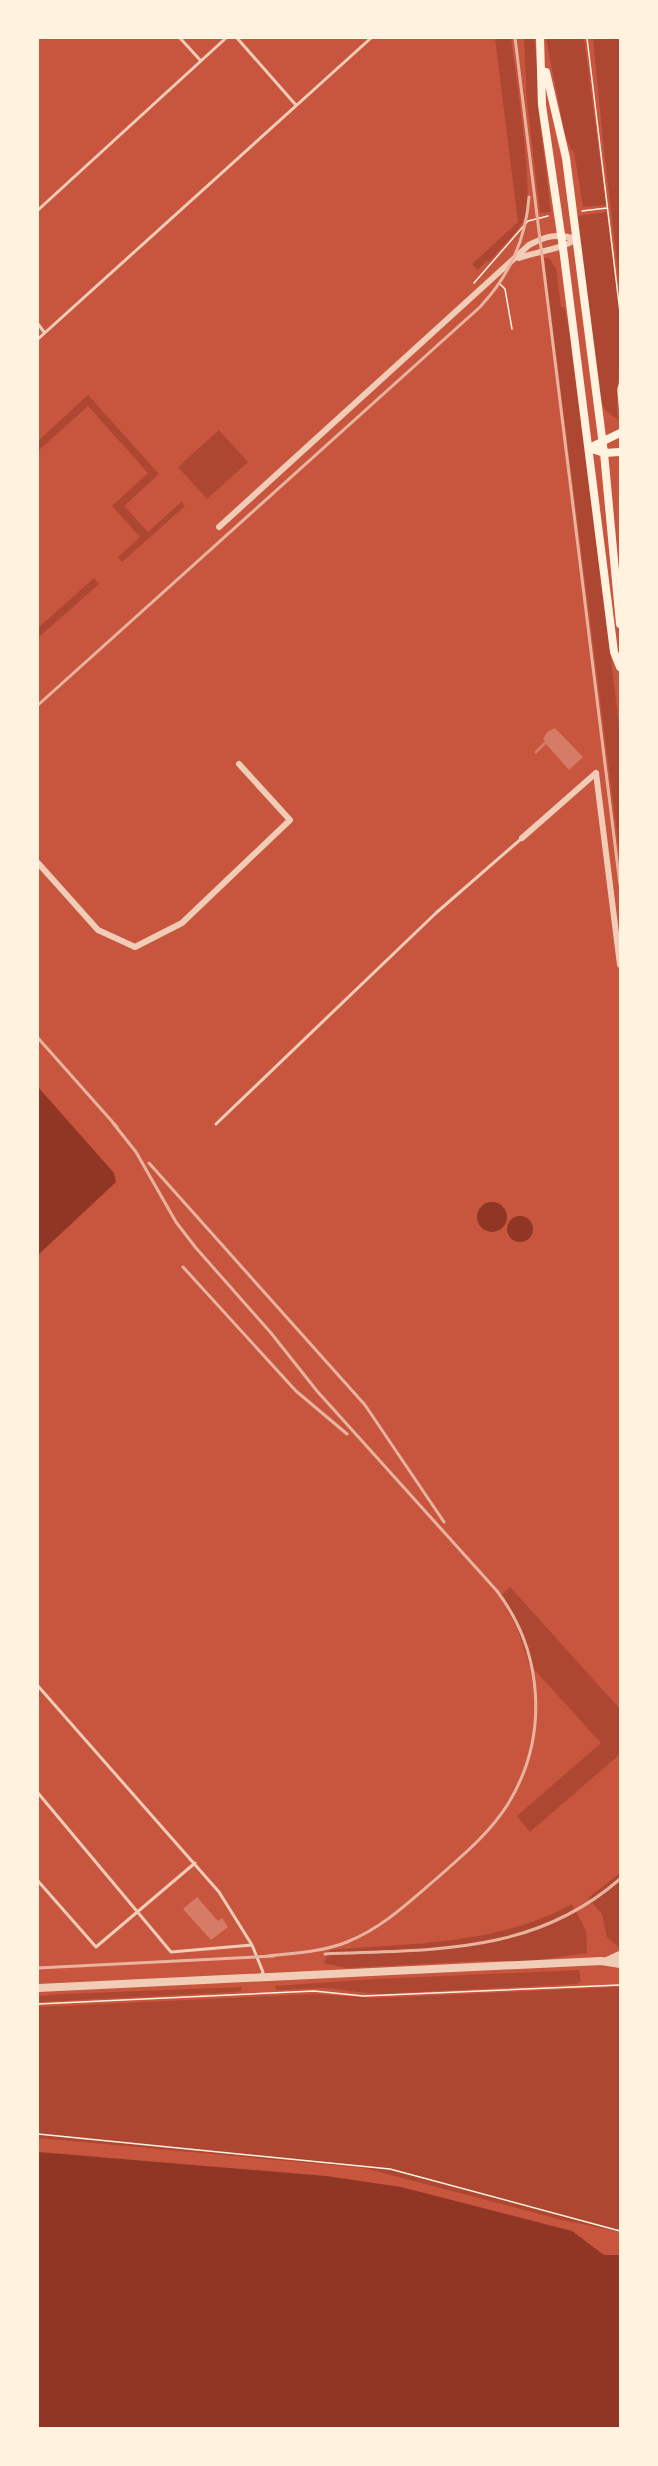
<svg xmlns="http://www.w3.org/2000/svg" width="658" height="2466" viewBox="0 0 658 2466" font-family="Poppins,sans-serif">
<rect width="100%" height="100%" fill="#c8553d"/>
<path fill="#ae4732" d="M495 38H511C515 70 536 197 524 220 516 235 499 249 489 262L486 261 478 270 472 264 518 222Z
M524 38H534L538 69 537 98 551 212 540 213 527 102Z
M546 38H584L606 205 583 207 574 151H572L565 135Z
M593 38H620V287L604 151Z
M607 212C611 250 619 289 620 327 622 359 615 389 618 420L605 410 600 399 577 216Z
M544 258H549L556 268 561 307H564L573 346 620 734V857Z
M88 395 159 474 124 506 148 532 181 502 185 506 122 562 118 557 140 537 112 506 148 473 88 406 38 451V441Z
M219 430 248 462 207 499 178 467Z
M94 578 99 584 38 638V628Z
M510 1587 620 1709V1754L530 1832 517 1816 601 1743 529 1664 517 1628 500 1596Z
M620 1873V1949L607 1937 602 1914 588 1898Z
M572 1904 586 1931 587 1953 530 1961H479L346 1968 324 1963 330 1950C412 1943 498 1945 572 1904Z
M579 1970 581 1981 577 1984 378 1994 322 1988 277 1990 275 1986 377 1979Z
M242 1987 241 1991 236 1992 38 2002V1996L63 1994Z
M620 1987V2232L562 2220 364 2168 38 2138V2007L313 1994 375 1998Z"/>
<path fill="#8f3625" d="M38 1087 114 1173 116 1182 38 1255Z
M477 1217a15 15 0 1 1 30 0a15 15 0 1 1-30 0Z
M507 1229a13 13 0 1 1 26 0a13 13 0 1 1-26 0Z
M38 2152 326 2176 401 2187 572 2231 604 2255H620V2428H38Z"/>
<path fill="#d67c66" d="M555 728 583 757 569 770 546 744 536 754 534 752 545 741 543 739 547 732Z
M197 1897 218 1921 222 1918 228 1927 211 1940 183 1909Z"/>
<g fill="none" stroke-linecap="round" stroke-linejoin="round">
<path stroke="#fff3e0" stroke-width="1.5" d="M587 38 620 312
M582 211 607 208
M474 283 528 221 548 216
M499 283 505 289 512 329
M620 382 618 390 620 413
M38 2004 314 1991 363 1996 620 1985
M38 2134 390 2169 620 2231"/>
<path stroke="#f1ccb7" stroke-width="3" d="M180 38 201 61
M237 38 295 104
M38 210 226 38
M38 324 44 332
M38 339 371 38
M216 1124 436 913 521 839
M38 1686 219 1892 252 1945 263 1972 261 1976
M38 1793 171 1952 252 1945
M38 1881 96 1947 195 1863"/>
<path stroke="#f1ccb7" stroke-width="6" d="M519 258C538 251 560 250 576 239
M219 527 529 245C546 236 557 233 576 239
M596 773 620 965
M522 838 596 773
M38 863 98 930 135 947 182 923 290 820 239 764"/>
<path stroke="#f1ccb7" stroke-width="8" d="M607 1961 620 1955
M38 1988 601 1961 620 1964"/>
<path stroke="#fff3e0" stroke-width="8" d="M540 38 542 105 563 248 614 652 620 667
M546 72 566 158 604 453 620 624
M589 448 620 433
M589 448 604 453 620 452"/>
<path stroke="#e9b49f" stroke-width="3" d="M515 38 620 885
M38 705 480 307C509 276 526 240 529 197
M38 1038 117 1127
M113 1123 136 1152 176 1222 196 1248 271 1333 317 1391 497 1591C544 1653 549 1737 508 1804 489 1834 462 1856 436 1879 408 1903 382 1928 347 1942 322 1952 294 1953 267 1956
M149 1163 365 1405 444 1522
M183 1267 296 1391 347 1434
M325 1954C434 1949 533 1955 620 1879
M38 1968 274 1956"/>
</g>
<rect width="658" height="2466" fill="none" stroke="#fff3e0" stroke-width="78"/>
</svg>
